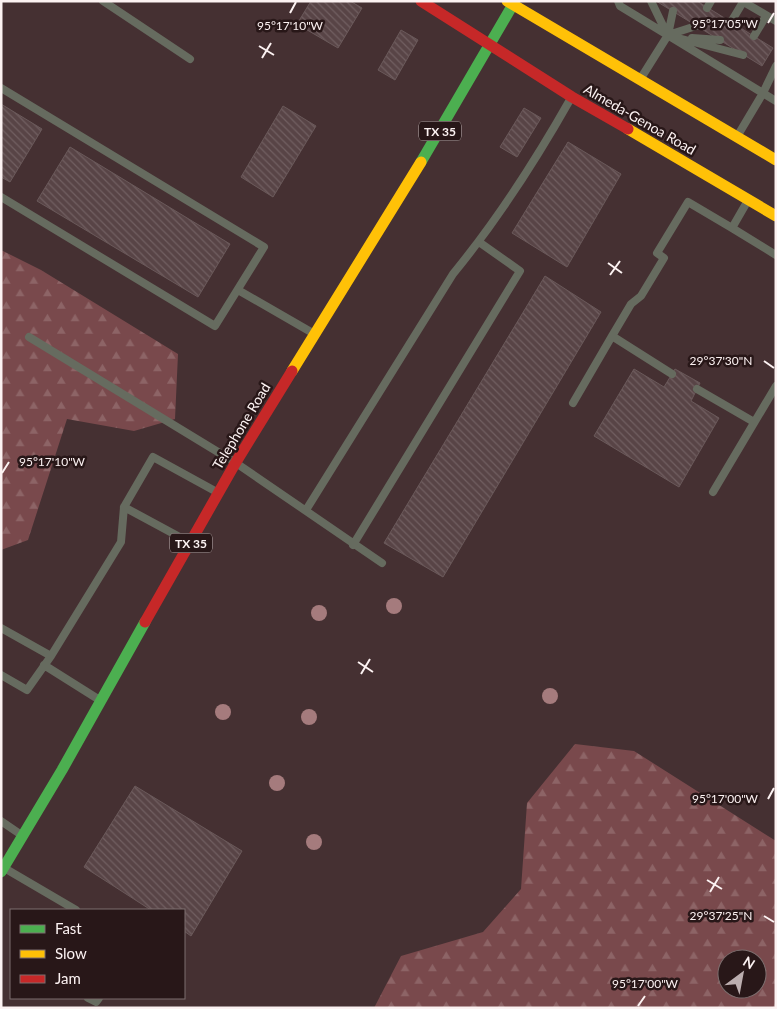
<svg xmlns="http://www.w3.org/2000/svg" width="777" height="1009" viewBox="0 0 777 1009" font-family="Lato,sans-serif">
<defs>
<pattern id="forest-firs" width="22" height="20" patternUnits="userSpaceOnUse" patternTransform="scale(1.25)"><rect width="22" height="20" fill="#79494c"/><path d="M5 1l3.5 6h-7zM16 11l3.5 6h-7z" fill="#8d6466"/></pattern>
<pattern id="building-back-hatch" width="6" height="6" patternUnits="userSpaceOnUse" patternTransform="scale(1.25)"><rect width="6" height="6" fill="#584446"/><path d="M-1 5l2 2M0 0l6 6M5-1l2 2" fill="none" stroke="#715f61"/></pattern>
</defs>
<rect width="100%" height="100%" fill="#453032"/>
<path fill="url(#forest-firs)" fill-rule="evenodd" d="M1 250 41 270 178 354 175 419 134 431 67 419 28 540 1 550Z
M575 744 634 751 776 841V1008H374L401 956 483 932 521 889 527 803ZM727 959H757V989H727Z"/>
<path fill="url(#building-back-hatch)" stroke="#6a595a" d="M311 1H350L362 8 338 48 297 24Z
M656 1H697L773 48 762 66Z
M401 30 418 40 395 80 378 70Z
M1 104 42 129 10 182 1 177Z
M283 106 316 126 273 197 241 177Z
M524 108 541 118 517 157 500 147Z
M568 142 621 174 567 267 512 233Z
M70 147 230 244 198 297 37 201Z
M545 276 601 312 443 577 384 543Z
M634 369 664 387 675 369 700 383 691 401 719 418 679 487 594 436Z
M135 786 242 851 191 936 184 931V910H151L84 867Z"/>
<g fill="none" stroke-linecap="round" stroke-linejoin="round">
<path stroke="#666b5f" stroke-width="8" d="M103 1 190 59
M618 1 620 6 776 101
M651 1 667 34
M742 1 776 21
M707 8 711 1
M731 22 743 2
M668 35 696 26
M754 36 766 16
M678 38 743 55
M692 38 720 40
M641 78 668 35 673 11
M1 88 264 247 215 326 1 197
M738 135 763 93 776 66
M747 202 732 228 776 255
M238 290 311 332
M612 336 672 374
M29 337 236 463 382 563
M697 389 754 422
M573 403 612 336 631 304 641 296 664 258 657 253 688 202 732 228
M713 492 776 386
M306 510 453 274C498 219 536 160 571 98
M187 541 124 507 153 457 215 491
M353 545 520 271 479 242
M1 628 51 656
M44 665 98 699
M1 675 27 690 51 656 121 542 124 507
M1 821 20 834
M6 869 76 910
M88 998 96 1002 99 998"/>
<path stroke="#4caf50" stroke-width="11" d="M421 162 515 1
M1 872 62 770 145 622"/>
<path stroke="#ffc107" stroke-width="11" d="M507 1 776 160
M628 129 776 216
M292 371 421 162"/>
<path stroke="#c62828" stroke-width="11" d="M421 1 572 97 628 129
M145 622 236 462 292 371"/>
</g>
<g fill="#a57b7d">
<circle cx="394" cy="606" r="8"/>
<circle cx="319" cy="613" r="8"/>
<circle cx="550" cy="696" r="8"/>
<circle cx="223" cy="712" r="8"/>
<circle cx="309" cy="717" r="8"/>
<circle cx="277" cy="783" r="8"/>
<circle cx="314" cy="842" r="8"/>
</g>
<path fill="none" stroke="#fcf2f2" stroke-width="2" d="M290 13 296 2M768 23 774 13M259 46 274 55M262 58 271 43M608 263 622 273M610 275 620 261M764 361 774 368M2 473 9 462M358 662 373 672M361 674 370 659M768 799 774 788M707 880 722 889M710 892 719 877M764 916 774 922M638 1006 645 996"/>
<g text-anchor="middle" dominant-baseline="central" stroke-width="5" stroke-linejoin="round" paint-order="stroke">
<g fill="#281718" stroke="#bcb0b1" stroke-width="1">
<rect x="419" y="121.5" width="42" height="19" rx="4"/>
<rect x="170" y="533.5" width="42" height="19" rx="4"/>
</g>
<g font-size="12" font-weight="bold" fill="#fcf2f2">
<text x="440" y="131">TX 35</text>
<text x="191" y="543">TX 35</text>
</g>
<g font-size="14" fill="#fcf2f2" stroke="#281718">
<text transform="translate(640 119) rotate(30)">Almeda-Genoa Road</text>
<text transform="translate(241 426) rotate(-59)">Telephone Road</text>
</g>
</g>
<g font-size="12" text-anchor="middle" fill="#fcf2f2" stroke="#281718" stroke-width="5" stroke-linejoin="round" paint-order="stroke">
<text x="725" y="28">95°17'05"W</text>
<text x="290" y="30">95°17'10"W</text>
<text x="721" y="365">29°37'30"N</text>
<text x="52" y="466">95°17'10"W</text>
<text x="725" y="803">95°17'00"W</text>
<text x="721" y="920">29°37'25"N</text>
<text x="645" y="988">95°17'00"W</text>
</g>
<rect width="777" height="1009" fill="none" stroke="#fcf2f2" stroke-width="5"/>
<rect x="10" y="909" width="175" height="90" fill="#281718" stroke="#7d6f6f"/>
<rect x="20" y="925" width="25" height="8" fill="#4caf50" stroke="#7d6f6f"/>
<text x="55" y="934" font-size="15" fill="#fcf2f2">Fast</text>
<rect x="20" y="950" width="25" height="8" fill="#ffc107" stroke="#7d6f6f"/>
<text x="55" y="959" font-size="15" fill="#fcf2f2">Slow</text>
<rect x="20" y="975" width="25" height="8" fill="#c62828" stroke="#7d6f6f"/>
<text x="55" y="984" font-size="15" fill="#fcf2f2">Jam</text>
<g transform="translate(742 974) rotate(32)"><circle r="24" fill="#281718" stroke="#7d6f6f"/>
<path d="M0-4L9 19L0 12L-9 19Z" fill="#bcaeaf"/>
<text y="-8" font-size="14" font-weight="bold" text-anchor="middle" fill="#fcf2f2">N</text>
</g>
</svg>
